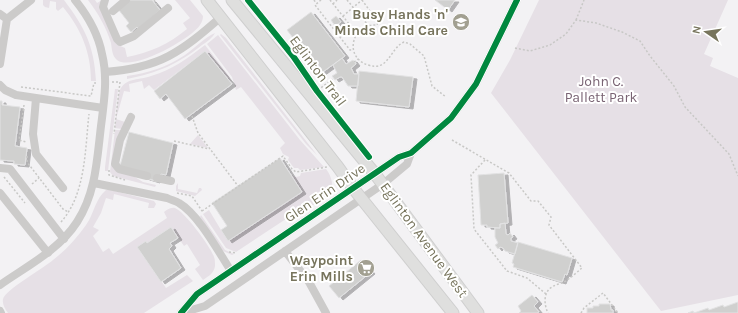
<svg xmlns="http://www.w3.org/2000/svg" width="738" height="313" viewBox="0 0 738 313" font-family="Karla,sans-serif">
<defs>
<filter id="shadow"><feDropShadow dx="4" dy="2" stdDeviation="0" flood-color="#0004"/></filter>
</defs>
<rect width="100%" height="100%" fill="#f3f2f4"/>
<path fill="#e6e0e6" d="M43 0H64C85 28 94 45 96 81H91C91 52 81 29 63 7L58 11 56 9V2L50 1 49 8 45 7 43 5Z
M88 0H95L97 3 102 0 118 45 125 48 127 57C149 53 169 44 187 29L183 23 190 18 175 0H190L203 16C203 19 202 22 200 25 191 39 132 72 117 60 112 56 112 49 111 43 106 27 98 13 88 0Z
M539 0H728L704 54 713 58 710 66 738 78V295L661 311 491 93 510 60Z
M215 33C213 37 207 42 202 45 178 64 158 73 127 79V76C148 73 167 67 185 55 195 48 204 38 215 33Z
M221 34 226 38 317 155 306 144 220 35Z
M218 35 300 140 324 167 300 170 298 168H294L288 160 289 157 283 154 280 148 285 143 241 87 236 90 232 77 207 44Z
M205 45 229 76 232 84 205 51 154 90 149 85 144 89 142 81 129 84 130 92 124 91 116 119 125 122 122 129 115 128C116 120 117 93 121 88 127 78 140 80 151 76 172 70 188 58 205 45Z
M115 89H118L108 171H105V167Z
M115 130H122L112 163 143 182 156 185 155 187 113 176 110 172Z
M198 135 208 148 190 144Z
M326 169C330 174 334 183 331 190 327 199 302 212 292 215L236 252 226 248 203 214 209 210 221 230 302 192 291 175 296 177 300 176 301 173Z
M178 183V189L197 193 199 188H201L202 190 195 196 176 191V186Z
M106 190H111L154 201 156 204 154 208H148L149 203 114 194 113 200 106 198 101 213 93 227 99 230 93 236 103 252 109 248 113 254 167 218 164 212C167 210 170 207 175 208 184 211 211 247 214 257 215 259 215 263 215 266 214 273 209 276 203 280L195 269 200 265 187 244 184 246 171 227 147 243 146 241 138 247 166 288 187 275 193 281 144 313H8C5 309 2 304 3 299 5 290 44 268 53 260 66 250 77 238 86 225 94 214 95 199 106 190Z
M201 215 225 250 234 254 232 255 223 251 200 217Z"/>
<path fill="#d0d0cf" stroke="#e2e2e3" filter="url(#shadow)" d="M130 0H152L160 10 138 29 137 27 131 32 126 26 129 23 118 9Z
M435 0H455L448 10Z
M311 12 345 56 320 74 287 30Z
M336 16 341 22 335 26 331 20Z
M205 51 232 84 185 119 166 94 160 99 154 91Z
M342 58 346 64 353 60 356 64 351 68 354 74H359L358 86H348L342 77H340L335 80 332 76 337 73 333 65Z
M359 71 413 77 409 107 356 101Z
M0 101H2V105L20 107 15 146 27 148 25 165 14 164V161L0 160Z
M129 132 173 143 166 175 161 174 156 181 146 178 120 166Z
M280 158 302 192 228 241 221 230 227 226 212 203Z
M504 173 508 223 500 224V228L487 227V225H481L478 175Z
M505 223 506 234 508 235 510 233 513 237 511 238V241L518 243 515 254 505 251 503 248 500 247 498 249 495 245 498 243 495 237V228H500V224Z
M171 227 178 238 170 243 172 246 169 249 181 268 161 282 137 247 146 241 147 243Z
M518 242 572 258 567 275 565 274 562 282 513 267 514 264 512 263Z
M361 260 371 272 339 298 329 286Z
M532 295 538 302 534 306 539 312 537 313H519L521 311 518 306Z
M738 302V313H688L693 311 694 313 708 308 709 310 723 305 724 307Z
M599 304H610L611 310H613V313H587V308H593V306H599Z"/>
<g fill="none" stroke-linecap="round" stroke-linejoin="round">
<defs>
<path id="major" d="M207 0 338 167 353 188 453 313
M232 0 375 174 478 313"/>
</defs>
<use href="#major" stroke="#cfcfcf" stroke-width="13"/>
<path stroke="#c8c8c6" stroke-width="1.5" stroke-dasharray="2 2" stroke-linecap="butt" d="M154 0 158 7
M314 0 316 3
M321 0 315 5 350 50H353
M330 0 357 34
M347 0 368 25
M362 0 378 22 377 25C352 23 343 57 368 65 389 72 390 48 404 42L410 44 424 56 432 86 446 97
M333 4 337 0
M343 16 362 0
M576 20 584 0
M515 48 530 51 550 45 566 34 576 20 596 23 622 32 640 41 650 56 674 86 685 107 729 154 738 176
M354 62 358 59
M112 82H120L114 134
M21 87 91 96 94 83H96
M318 90 334 78
M24 105 19 140 26 142
M192 116 198 133 238 186
M452 140 509 173 531 201H538L551 217 549 225 582 268C577 272 571 278 564 282 561 284 556 284 552 287 543 292 544 305 548 313
M174 141 209 149
M27 156V162L63 209 68 212
M485 160 471 175 474 229 507 271 527 278 546 294
M109 170V175L125 180
M4 177 25 203
M32 184 39 178
M177 193 192 196 202 211
M202 211 283 156 292 169 296 172 327 167
M61 222C86 194 85 149 89 114
M229 252 236 253
M581 313 584 308 603 293 618 313"/>
<path stroke="#cccbca" stroke-width="8" d="M105 0 103 7 117 39 120 42 134 36 168 8
M113 11 126 0
M0 14 7 19 31 0
M0 64 7 19
M105 72C160 68 181 52 221 17
M0 85 5 90 16 95 103 108
M36 98 33 134 36 154 63 188
M131 117 120 140 115 164 119 169 147 176
M0 168 10 169 64 239
M157 178 171 181
M94 183 167 198C171 200 176 201 179 203 199 215 218 251 231 271
M0 193 48 253
M285 251 309 282 326 313
M0 285C27 266 59 250 77 222 96 193 97 159 101 126 104 102 108 78 102 54 98 33 88 16 75 0
M0 311 1 313
M181 313 197 294 399 157 411 153 451 118 476 84 517 0
M181 313 205 306 383 184 407 164 411 153"/>
<use href="#major" stroke="#dfdfde" stroke-width="11"/>
<defs>
<path id="cycleway" d="M248 0 293 56 317 91 369 157
M181 313 197 294 399 157 411 153 451 118 476 84 517 0"/>
</defs>
<use href="#cycleway" stroke="#fff" stroke-width="8"/>
<use href="#cycleway" stroke="#00873e" stroke-width="6"/>
</g>
<defs>
<symbol id="school-disc" viewBox="-11 -11 22 22"><circle r="9.5" fill="#a2a091" stroke="#fff"/><path d="M0-5L7-2L0 1L-7-2ZM-4 1L0 2.5L4 1V4Q0 6-4 4Z" fill="#fff"/></symbol>
<symbol id="supermarket-disc" viewBox="-11 -11 22 22"><circle r="9.5" fill="#a2a091" stroke="#fff"/><path d="M-6-5.5h2.5l.6 2H6L4.5 2H-2.5L-4.4-4H-6ZM-1.5 3.2a1.3 1.3 0 1 0 .1 0ZM3 3.2a1.3 1.3 0 1 0 .1 0Z" fill="#fff"/></symbol>
</defs>
<g fill-rule="evenodd">
<use href="#school-disc" x="451" y="12" width="20" height="20"/>
<use href="#supermarket-disc" x="356" y="258" width="20" height="20"/>
</g>
<g text-anchor="middle" dominant-baseline="central" stroke-width="4" stroke-linejoin="round" paint-order="stroke">
<g font-size="14" font-weight="bold" fill="#77745c" stroke="#fff" text-anchor="end">
<text x="448" y="14">Busy Hands 'n'<tspan x="448" dy="16">Minds Child Care</tspan></text>
<text x="353" y="260">Waypoint<tspan x="353" dy="16">Erin Mills</tspan></text>
</g>
<g font-size="14" fill="#77745c" stroke="#fff">
<text transform="translate(318 71) rotate(53)">Eglinton Trail</text>
<text transform="translate(325 193) rotate(-34)">Glen Erin Drive</text>
<text transform="translate(424 240) rotate(54)">Eglinton Avenue West</text>
</g>
<g font-size="14" fill="#796373" stroke="#fff">
<text x="601" y="81">John C.<tspan x="601" dy="16">Pallett Park</tspan></text>
</g>
</g>
<g transform="translate(706 32) rotate(283)" stroke="#ffffff" stroke-width="3" paint-order="stroke">
<path d="M0-3L7 15L0 10L-7 15Z" fill="#77745c"/>
<text y="-6" font-size="11" font-weight="bold" text-anchor="middle" fill="#77745c">N</text>
</g>
</svg>
